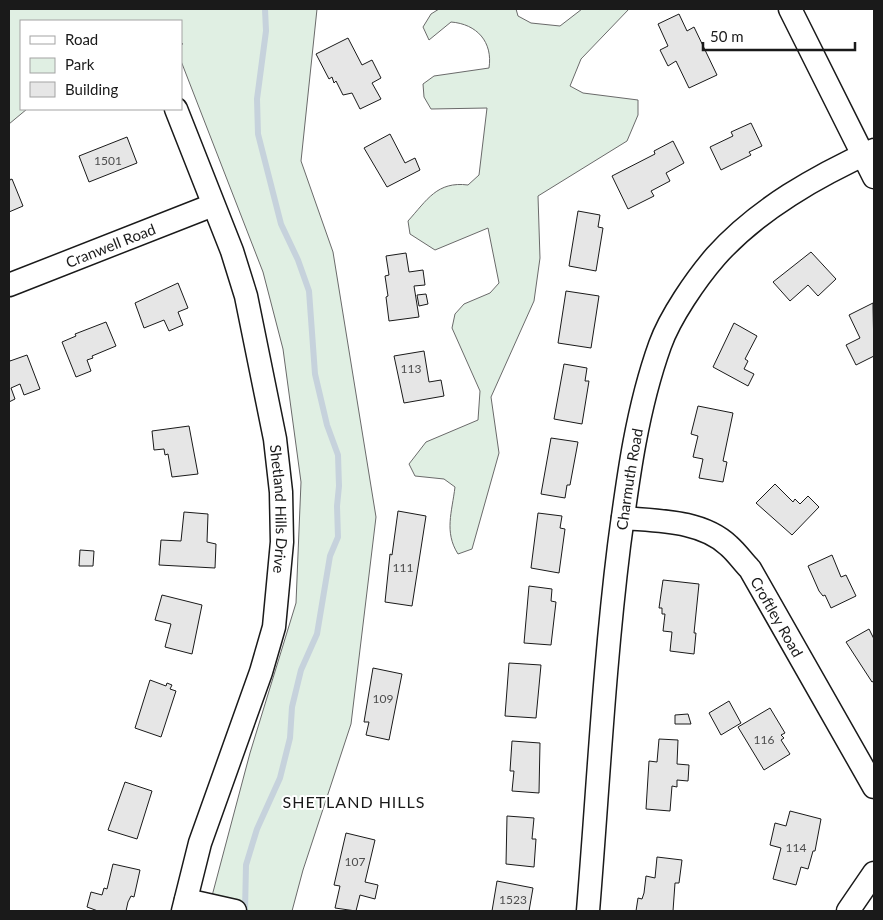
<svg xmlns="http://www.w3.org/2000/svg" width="883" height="920" viewBox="0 0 883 920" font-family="Lato,sans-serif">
<rect width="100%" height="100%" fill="#fff"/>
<path fill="#e0efe3" stroke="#6a6a6a" d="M9 9H317L301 161 333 252 376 517 351 724 303 870 292 911H208L250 753 296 603 301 482 283 349 263 272 181 61V45L183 44 181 42V21H21V109H27L9 124Z
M439 9H516L518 16 531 23 560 26 582 9H629L581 59 570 86 583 93 638 100V115L627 141 538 196 540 258 534 301 491 397 499 453 472 549 458 554C444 532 452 512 455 487L444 479 415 476 409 464 426 442 478 420 480 391 452 328 455 314 464 304 490 293 499 283 488 228 435 250 410 234 408 221C427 200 437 181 468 185L479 175 487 108 431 109 424 97 423 84 434 76 489 68C493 42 477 24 451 22L429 40 423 27 431 14Z"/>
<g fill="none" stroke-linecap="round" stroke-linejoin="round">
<path stroke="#c6d2dc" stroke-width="6" d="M245 911 246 865 257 829 280 778 290 738 292 707 301 670 317 634 330 556 338 537 337 506 339 486 338 455 327 425 315 374 309 291 298 260 281 224 258 134 257 99 266 31 265 9"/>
</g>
<path fill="#e6e6e6" stroke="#1a1a1a" d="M679 14 687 31 694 27 717 75 689 88 676 61 668 66 660 50 668 46 658 24Z
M348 38 362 65 372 60 381 78 372 83 381 99 360 109 352 93 343 95 336 81 334 83 332 77 329 79 316 54Z
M751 123 762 146 749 152 751 155 721 170 710 147 733 136 731 132Z
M390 134 405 163 415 158 420 170 387 187 364 148Z
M127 137 137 163 89 182 79 156Z
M673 141 684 163 666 173 670 181 651 191 654 196 628 209 612 176 655 154 654 151Z
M9 176 10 180 12 179 23 206 9 212Z
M578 211 600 215 598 227 603 228 596 271 569 266Z
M811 252 836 279 818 296 808 285 790 301 773 282Z
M406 253 409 272 423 270 425 285 414 286 419 317 389 321 386 297 388 296 385 276 389 275 386 256Z
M178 283 188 308 178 312 183 325 169 331 164 320 144 328 135 303Z
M566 291 599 296 591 348 558 343Z
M426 294 428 304 419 306 417 295Z
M873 303 874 356 856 365 846 345 860 338 849 315Z
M106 322 116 346 92 356 93 358 87 360 91 371 76 377 62 342 76 336 75 334Z
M734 323 757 336 745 359 748 361 744 369 754 374 748 386 713 367Z
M424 351 429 382 441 380 444 396 404 403 394 356Z
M27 355 40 389 24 395 20 384 11 388 15 399 9 402V358L10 361Z
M564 364 587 368 585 381H589L582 424 554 419Z
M698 406 733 413 723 461 727 462 723 482 699 478 703 459 693 457 698 436 691 434Z
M189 426 198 474 172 477 168 454 165 455 164 449 154 450 152 431Z
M551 438 578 442 570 485H567L565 498 541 494Z
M775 484 793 502 795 499 800 504 808 496 819 507 792 535 756 503Z
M398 511 426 516 412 606 385 602 390 554 392 555Z
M184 512 208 514 207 542 216 544 215 568 159 565 161 540 181 541Z
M538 513 562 516 560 528 565 529 559 573 531 568Z
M80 550 94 551 93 566H79Z
M832 555 841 577 846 575 856 596 831 608 825 595 823 596 819 591 808 566Z
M663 580 699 584 694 633H696L694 654 670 651 672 632 663 631 665 614H662V608H659Z
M529 586 552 589 551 601 556 602 551 645 524 643Z
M162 595 202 605 192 654 165 647 171 624 155 620Z
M869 629 874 639V681L872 682 846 642Z
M509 663 541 665 536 718 505 716Z
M373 668 402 674 389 740 366 735 369 722H364Z
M150 680 166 686 167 683 172 685 170 689 176 691 161 737 135 728Z
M729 701 741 723 721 735 709 713Z
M770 708 785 733 781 735 784 738 781 740 790 754 764 770 738 727Z
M688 714 691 724H675V715Z
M659 739 678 740 677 764 689 765 688 781 677 780V787L672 786 670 811 646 809 649 761 657 762Z
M512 741 540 743 539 793 512 791 514 771H510Z
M125 782 152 791 137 839 108 830Z
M790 811 821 819 815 851H813L808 869 801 867 796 885 773 879 781 848 770 845 775 823 786 826Z
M507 816 534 818 532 839H536L534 867 506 864Z
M346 833 375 840 365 882 378 885 375 899 360 895 356 911 335 908 340 886 334 885Z
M657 857 682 860 679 883H675L673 911H636L638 898 642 899 644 893 646 876 655 878Z
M113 864 140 870 134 897 131 896 128 902 126 911H98L87 907 91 892 102 895 104 888 107 889Z
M497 881 533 888 529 911H492Z"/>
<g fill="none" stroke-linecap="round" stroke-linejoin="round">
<defs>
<g id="minor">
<path d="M790 9 874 177"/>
<path id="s1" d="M176 109 232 251 246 296 275 439 281 492 282 542 274 627 261 672 200 843 183 911"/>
<path id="s2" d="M9 285 213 205"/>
<path id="s3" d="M623 518C657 521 702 520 729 546 737 553 743 562 750 569L874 787"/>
<path d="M186 900 235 911"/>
<path id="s4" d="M588 911C598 789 604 667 619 546 628 478 637 409 660 345 670 317 696 279 716 256 758 209 817 176 874 150"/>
<path d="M848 911 874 873"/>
</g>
</defs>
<use href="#minor" stroke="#1a1a1a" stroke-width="25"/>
<use href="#minor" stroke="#fff" stroke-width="22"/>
</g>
<g text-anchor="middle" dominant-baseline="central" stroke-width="4" stroke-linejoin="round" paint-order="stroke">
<g font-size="12" fill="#4d4d4d">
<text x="108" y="160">1501</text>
<text x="411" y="368">113</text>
<text x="403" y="567">111</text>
<text x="383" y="698">109</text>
<text x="764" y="739">116</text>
<text x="796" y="847">114</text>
<text x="355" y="861">107</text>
<text x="513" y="899">1523</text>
</g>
<g font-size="15" fill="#1a1a1a" stroke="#fff">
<text stroke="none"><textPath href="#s2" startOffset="109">Cranwell Road</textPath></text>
<text stroke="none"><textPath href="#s4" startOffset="434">Charmuth Road</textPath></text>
<text stroke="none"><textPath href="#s1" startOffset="416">Shetland Hills Drive</textPath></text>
<text stroke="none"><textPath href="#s3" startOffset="198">Croftley Road</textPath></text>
</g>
<g font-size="16" letter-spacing="1" fill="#1a1a1a" stroke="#fff">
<text x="354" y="801">SHETLAND HILLS</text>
</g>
</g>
<rect width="883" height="920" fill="none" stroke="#1a1a1a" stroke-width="20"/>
<rect x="20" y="20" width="162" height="90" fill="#ffffff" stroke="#a3a3a3"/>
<rect x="30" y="36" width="25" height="8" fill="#ffffff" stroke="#a3a3a3"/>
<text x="65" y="45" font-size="15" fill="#1a1a1a">Road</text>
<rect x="30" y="58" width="25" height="15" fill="#e0efe3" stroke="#a3a3a3"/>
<text x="65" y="70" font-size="15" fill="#1a1a1a">Park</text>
<rect x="30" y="82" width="25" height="15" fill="#e6e6e6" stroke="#a3a3a3"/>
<text x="65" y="95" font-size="15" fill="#1a1a1a">Building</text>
<path d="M703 42v8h152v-8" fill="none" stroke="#1a1a1a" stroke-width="2.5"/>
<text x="710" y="42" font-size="15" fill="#1a1a1a" stroke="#ffffff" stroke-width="4" paint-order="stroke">50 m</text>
</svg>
